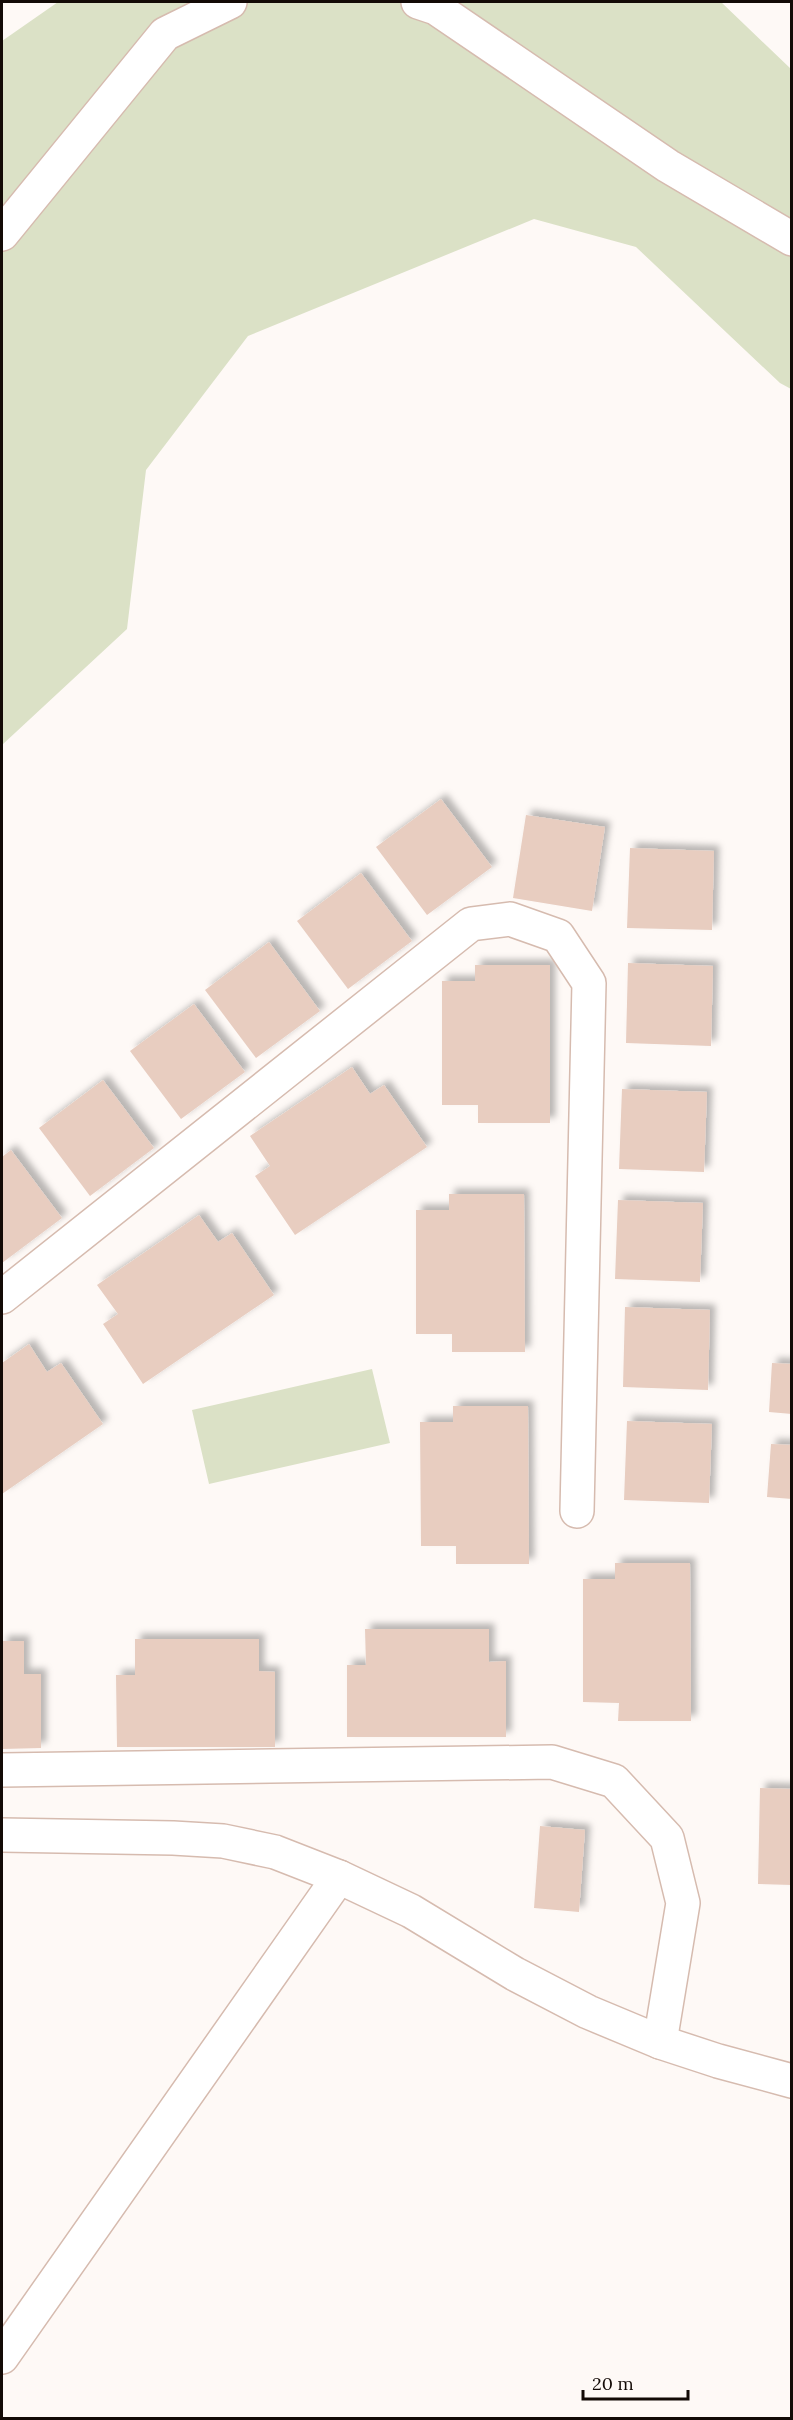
<svg xmlns="http://www.w3.org/2000/svg" width="793" height="2420" viewBox="0 0 793 2420" font-family="Lora,serif">
<defs>
<filter id="shadow"><feDropShadow dx="5.5" dy="-5.5" stdDeviation="3" flood-color="#0004"/></filter>
</defs>
<rect width="100%" height="100%" fill="#fef9f6"/>
<path fill="#dbe1c6" d="M58 2H721L791 69V389L780 383 636 247 534 219 248 336 146 470 127 629 2 745V41Z
M372 1369 390 1443 209 1484 192 1410Z"/>
<path fill="#e8cdc0" filter="url(#shadow)" d="M441 799 492 867 427 915 376 847Z
M526 815 605 827 592 911 513 898Z
M630 848 714 851 712 930 627 928Z
M361 873 412 941 348 989 297 921Z
M269 942 320 1011 256 1058 205 990Z
M628 963 713 966 711 1046 626 1043Z
M475 965H550V1123H478V1105H442V981H475Z
M194 1004 245 1072 181 1119 130 1051Z
M352 1067 370 1094 384 1085 427 1147 295 1235 255 1176 270 1166 250 1136Z
M103 1080 154 1148 90 1196 39 1128Z
M622 1089 707 1092 704 1172 619 1169Z
M11 1150 62 1218 2 1263V1157Z
M449 1194H524L525 1352H452V1334H416V1210H449Z
M618 1200 703 1203 700 1282 615 1279Z
M199 1215 218 1242 232 1233 274 1295 143 1384 103 1324 118 1314 97 1285Z
M625 1307 710 1310 708 1390 623 1387Z
M29 1344 47 1372 61 1363 103 1424 2 1494V1363Z
M772 1363 792 1364V1414L769 1412Z
M453 1406H528L529 1564H456V1546H421L420 1422H453Z
M627 1421 712 1424 709 1503 624 1500Z
M771 1444 792 1445V1499L767 1497Z
M615 1563H690L691 1721H618L619 1703 583 1702V1579H615Z
M365 1629H489V1662L506 1661V1737H347V1665H366Z
M135 1639H259V1671L275 1672V1747H117L116 1675H135Z
M2 1641H24V1674H41V1748L2 1749Z
M760 1788 792 1789V1885L758 1884Z
M540 1826 585 1830 579 1912 534 1908Z"/>
<g fill="none" stroke-linecap="round" stroke-linejoin="round">
<defs>
<path id="street" d="M418 2 436 8 668 166 792 239
M2 234 165 34 230 2
M2 1297 471 924 510 919 558 936 589 983 577 1511
M2 1770 552 1762 614 1781 667 1838 683 1903 660 2042
M2 2357 339 1877"/>
<path id="secondary" d="M2 1835 173 1838 223 1841 275 1852 339 1877 411 1911 515 1974 588 2012 660 2042 718 2061 792 2081"/>
</defs>
<use href="#street" stroke="#d6bbaf" stroke-width="36"/>
<use href="#secondary" stroke="#d6bbaf" stroke-width="36"/>
<use href="#street" stroke="#fff" stroke-width="33"/>
<use href="#secondary" stroke="#fff" stroke-width="33"/>
</g>
<rect width="793" height="2420" fill="none" stroke="#130a06" stroke-width="6"/>
<path d="M583 2390v9h105v-9" fill="none" stroke="#130a06" stroke-width="3"/>
<text x="592" y="2390" font-size="18" fill="#130a06" stroke="#fef9f6" stroke-width="4.5" paint-order="stroke">20 m</text>
</svg>
